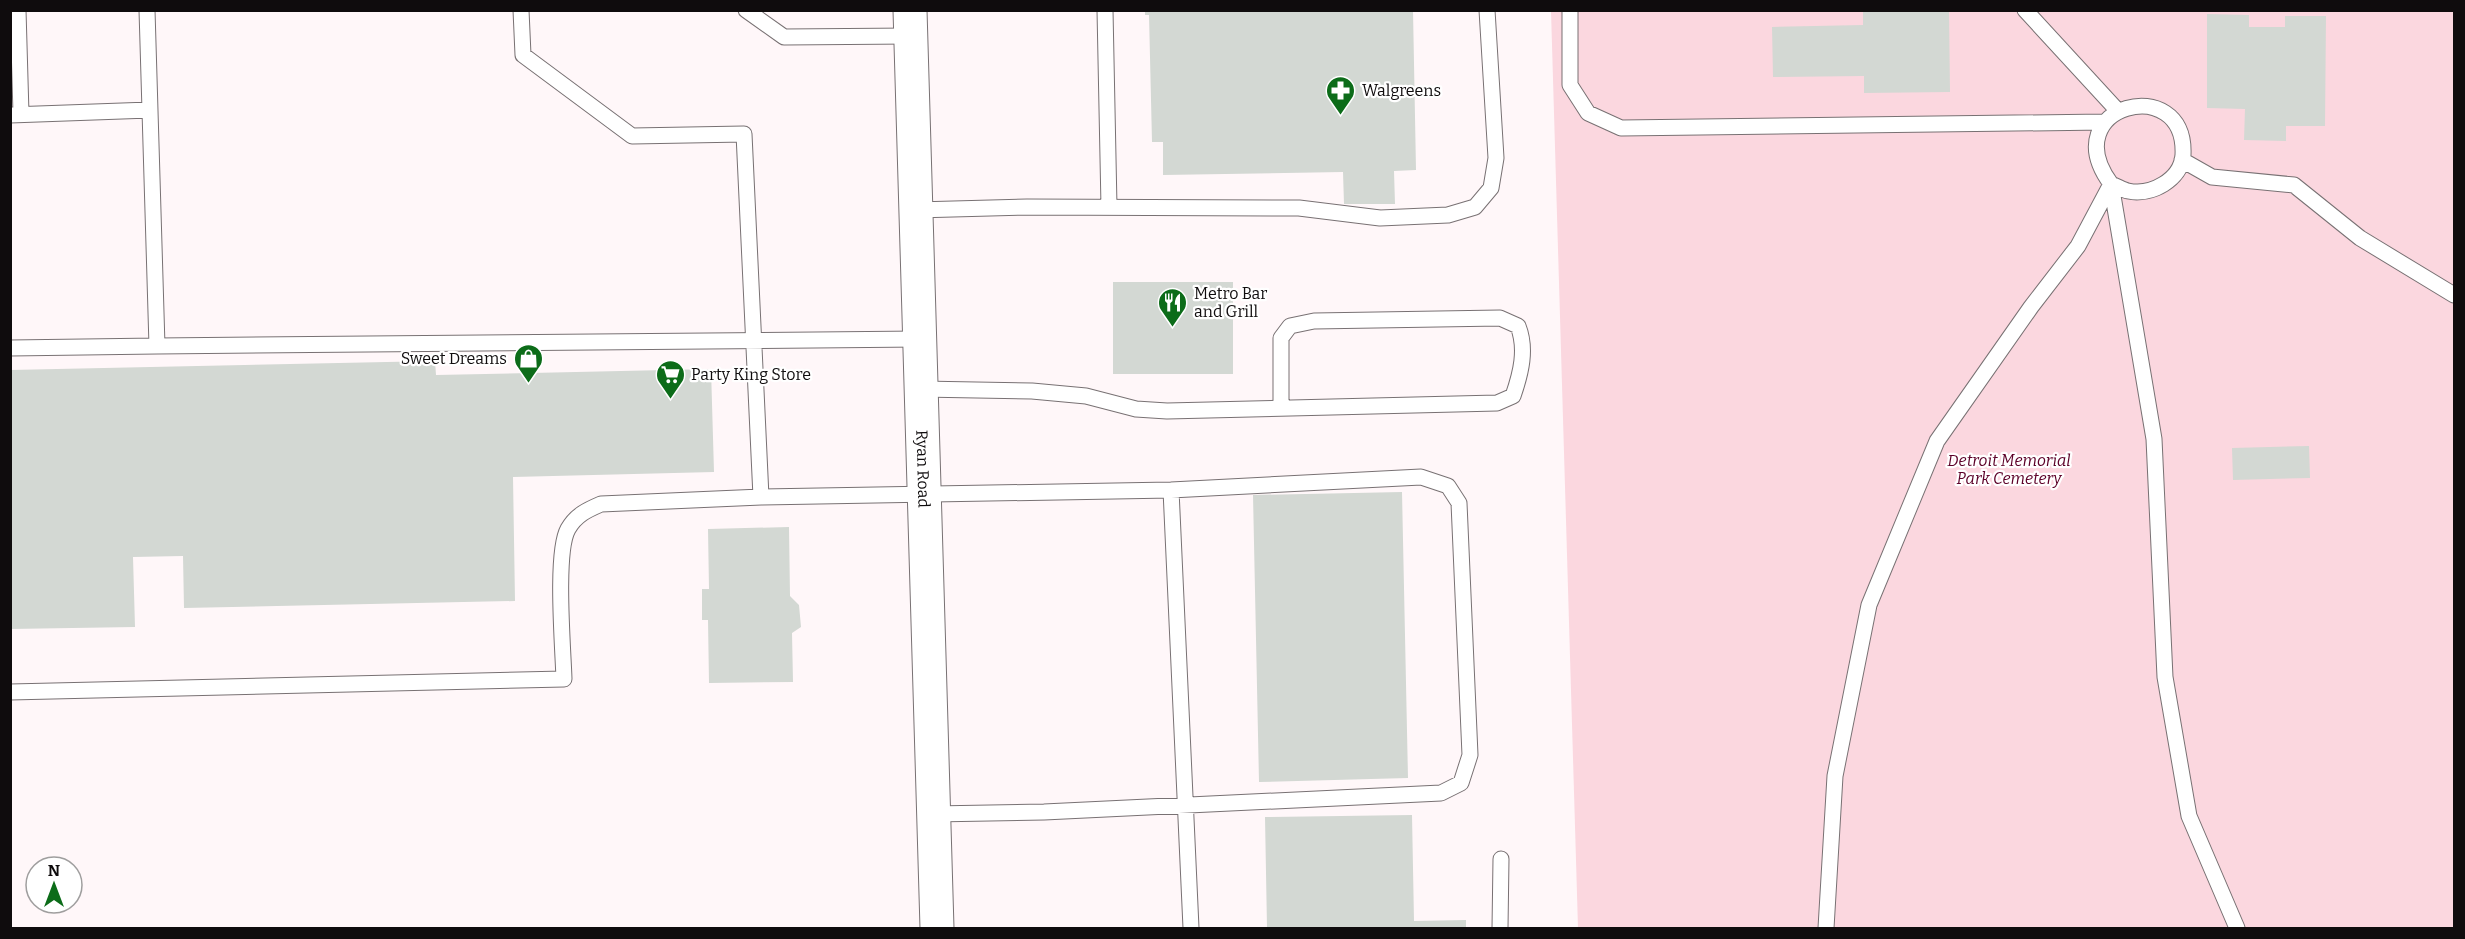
<svg xmlns="http://www.w3.org/2000/svg" width="2465" height="939" viewBox="0 0 2465 939" font-family="Bitter,serif">
<rect width="100%" height="100%" fill="#fff7f9"/>
<path fill="#fbd7df" d="M1551 11H2454V928H1578Z"/>
<path fill="#d3d8d3" d="M1145 10H1413L1416 170 1394 171 1395 204H1344L1343 172 1163 175V142H1152L1149 15H1145Z
M1863 10H1949L1950 92 1864 93V76L1773 77 1772 27 1863 25Z
M2207 14 2249 15V27H2285V16H2326L2325 126H2286V141L2244 140 2245 109 2207 108Z
M1113 282H1233V374H1113Z
M435 361 436 375 711 369 714 472 513 477 515 601 184 608 183 556 133 557 135 627 10 629V370Z
M2309 446 2310 478 2233 480 2232 448Z
M1402 492 1408 778 1259 782 1253 495Z
M789 527 790 596 799 605 801 627 792 633 793 682 709 683 708 620H702V589H709L708 529Z
M1412 815 1414 921 1466 920V928H1267L1265 817Z"/>
<g fill="none" stroke-linecap="round" stroke-linejoin="round">
<defs>
<path id="service" d="M18 10 21 114
M147 10 157 346 920 339
M521 10 523 55 632 136 744 134 761 497 1171 490 1421 477 1448 486 1459 503 1470 755 1461 783 1441 793 1044 812 933 814
M746 10 784 37 911 36
M1105 10 1109 207
M1570 10V85L1588 113 1621 128 2104 122
M2025 10 2117 110
M10 115 150 110
M2182 160 2212 177 2294 185 2360 238 2454 295
M2111 184C2117 186 2123 190 2128 191 2151 196 2181 180 2183 155 2187 71 2053 105 2111 184L2154 439 2165 677 2189 816 2237 928
M916 210 1027 207 1299 208 1380 218 1448 215 1475 207 1491 188 1496 158 1487 10
M10 348 157 346
M921 389 1032 391 1086 396 1136 409 1167 411 1497 403 1513 396C1521 373 1527 349 1518 326L1500 318 1314 321 1290 326 1281 338V408
M1171 490 1191 928
M10 692 564 679C563 648 555 552 568 529 576 515 587 510 601 504L761 497
M1500 928 1501 859
M1826 928 1835 776 1869 605 1937 441 2031 307 2078 246 2111 184"/>
<g id="secondary">
<path id="s1" d="M910 10 937 928"/>
</g>
</defs>
<use href="#service" stroke="#787173" stroke-width="17"/>
<use href="#secondary" stroke="#787173" stroke-width="35"/>
<use href="#service" stroke="#fff" stroke-width="15"/>
<use href="#secondary" stroke="#fff" stroke-width="33"/>
</g>
<defs>
<symbol id="pharmacy-pin" viewBox="-11 -11 22 30"><path d="M0 17L-7.5 6A9.5 9.5 0 1 1 7.5 6Z" fill="#0c6c19" stroke="#fff"/><path d="M-2-6h4v4h4v4h-4v4h-4v-4h-4v-4h4Z" fill="#fff"/></symbol>
<symbol id="restaurant-pin" viewBox="-11 -11 22 30"><path d="M0 17L-7.5 6A9.5 9.5 0 1 1 7.5 6Z" fill="#0c6c19" stroke="#fff"/><path d="M-5-6h1v4h1v-4h1v4h1v-4h1v5L-1.5 .5V6h-2V.5L-5-1ZM5-6V6H3V1.5H1.5Q1.5-4 5-6Z" fill="#fff"/></symbol>
<symbol id="shop-pin" viewBox="-11 -11 22 30"><path d="M0 17L-7.5 6A9.5 9.5 0 1 1 7.5 6Z" fill="#0c6c19" stroke="#fff"/><path d="M-5-2.5h2.3a2.7 3.5 0 0 1 5.4 0H5L5.5 6h-11ZM-1.5-2.5h3a1.5 2.3 0 0 0-3 0Z" fill="#fff"/></symbol>
<symbol id="supermarket-pin" viewBox="-11 -11 22 30"><path d="M0 17L-7.5 6A9.5 9.5 0 1 1 7.5 6Z" fill="#0c6c19" stroke="#fff"/><path d="M-6-5.5h2.5l.6 2H6L4.5 2H-2.5L-4.4-4H-6ZM-1.5 3.2a1.3 1.3 0 1 0 .1 0ZM3 3.2a1.3 1.3 0 1 0 .1 0Z" fill="#fff"/></symbol>
</defs>
<g fill-rule="evenodd">
<use href="#pharmacy-pin" x="1324" y="74" width="33" height="45"/>
<use href="#restaurant-pin" x="1156" y="286" width="33" height="45"/>
<use href="#shop-pin" x="512" y="342" width="33" height="45"/>
<use href="#supermarket-pin" x="654" y="358" width="33" height="45"/>
</g>
<g text-anchor="middle" dominant-baseline="central" stroke-width="4.5" stroke-linejoin="round" paint-order="stroke">
<g font-size="16" fill="#0f0c0d" stroke="#fff" text-anchor="start">
<text x="1362" y="90">Walgreens</text>
<text x="1194" y="293">Metro Bar<tspan x="1194" dy="18">and Grill</tspan></text>
<text x="507" y="358" text-anchor="end">Sweet Dreams</text>
<text x="691" y="374">Party King Store</text>
</g>
<g font-size="16" font-style="italic" fill="#5c0028" stroke="#fff">
<text x="2009" y="460">Detroit Memorial<tspan x="2009" dy="18">Park Cemetery</tspan></text>
</g>
<g font-size="16" fill="#0f0c0d" stroke="#fff">
<text stroke="none"><textPath href="#s1" startOffset="459">Ryan Road</textPath></text>
</g>
</g>
<rect width="2465" height="939" fill="none" stroke="#0f0c0d" stroke-width="24"/>
<g transform="translate(54 885)"><circle r="28" fill="#ffffff" stroke="#9f9e9e" stroke-width="1.5"/>
<path d="M0-4.5L10 22L0 15L-10 22Z" fill="#0c6c19"/>
<text y="-9" font-size="16" font-weight="bold" text-anchor="middle" fill="#0f0c0d">N</text>
</g>
</svg>
